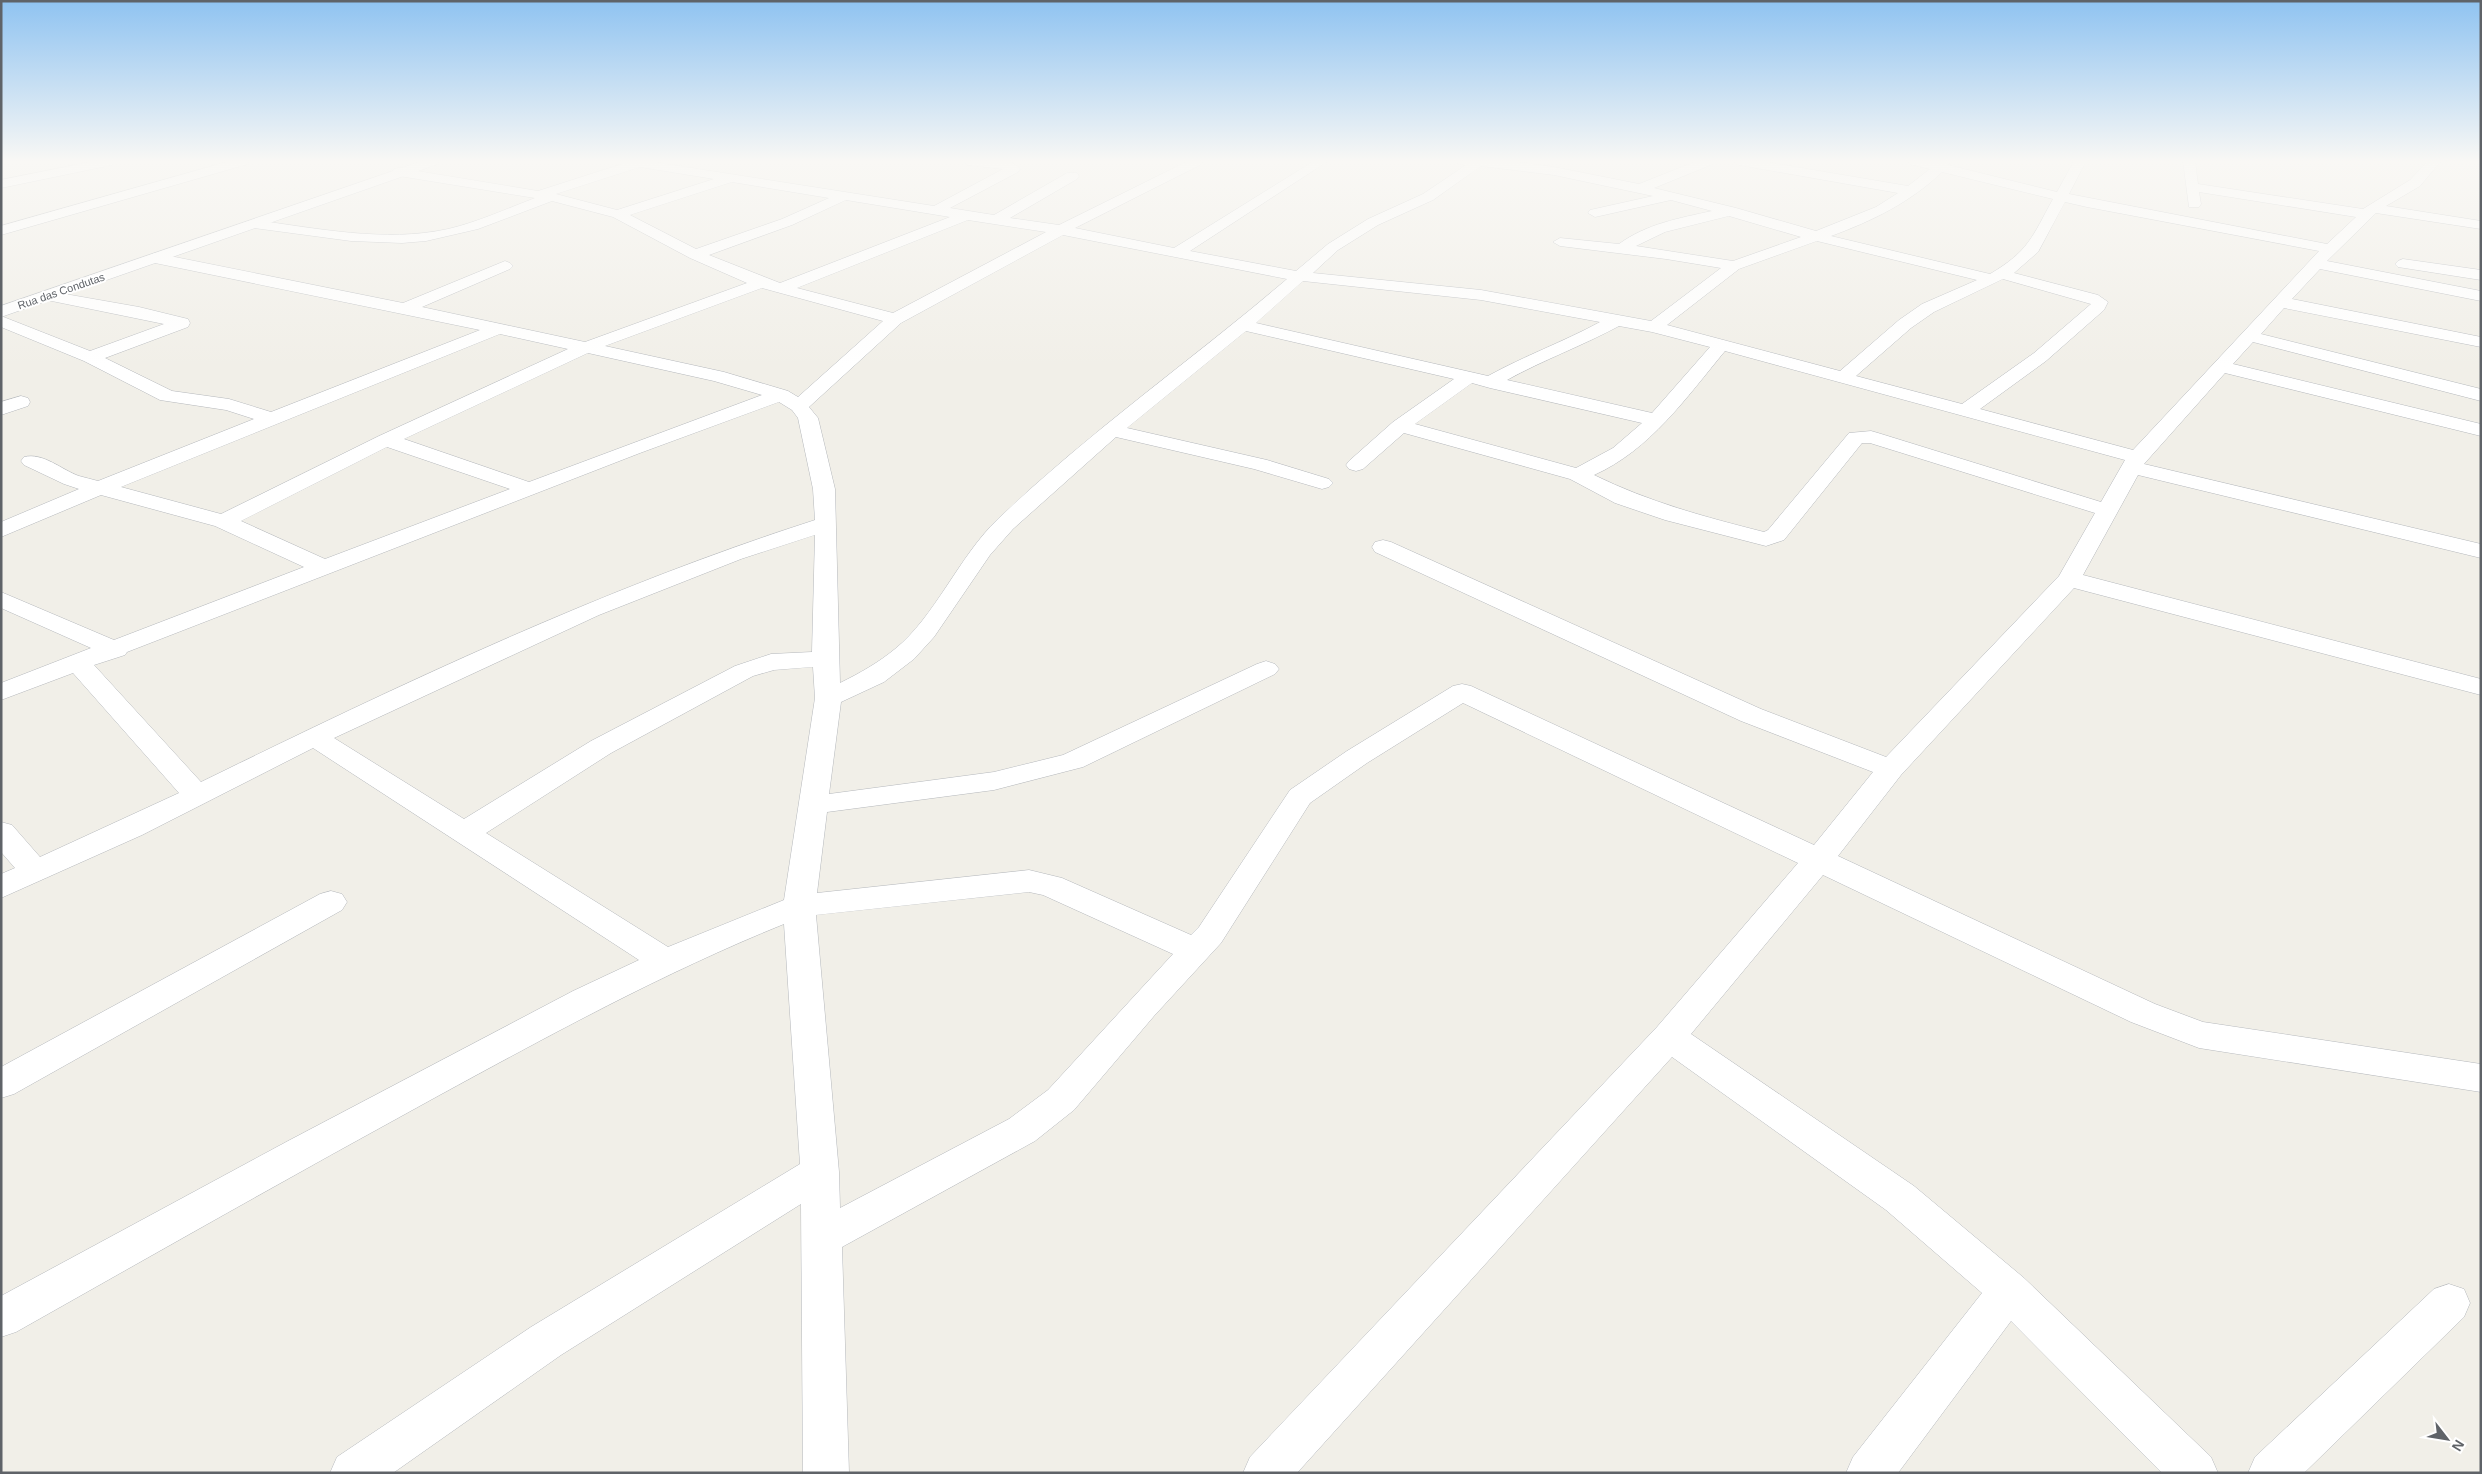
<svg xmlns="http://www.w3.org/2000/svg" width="2482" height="1474" viewBox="0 0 2482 1474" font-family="Helvetica,sans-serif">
<rect width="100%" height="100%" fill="#f1efe8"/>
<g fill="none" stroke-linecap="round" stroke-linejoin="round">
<defs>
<path id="street" d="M95 161H118L112 165 1 188V180Z
M230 161H249L248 164 1 235V226Z
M618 161H647L934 206 1003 169 968 165 962 161C978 161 1009 155 1020 169L1018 172 950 208 994 215 1067 173H1077L1079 176 1077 179 1010 218 1059 225 1188 161H1203L1202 164 1075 228 1174 248 1314 161H1328L1190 251 1296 271 1328 244 1368 219 1423 194 1466 165 1458 164 1457 161H1509L1554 167 1639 184 1697 161H1714L1713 164 1654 188 1736 208 1816 231 1876 207 1898 193 1739 165 1733 161H1760L1908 186 1930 169 1909 164 1908 161 1936 162 1951 161 1948 165 2057 192 2074 161H2086L2069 194 2327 244 2356 217 2199 192 2201 204 2199 207H2189L2183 161H2195L2198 184 2363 209 2410 180 2428 161H2441L2420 186 2386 206 2481 221V229L2376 213 2327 261 2481 291V301L2320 269 2292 299 2481 337V347L2284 308 2261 334 2481 389V401L2253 342 2233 364 2481 424V436L2225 373 2144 464 2481 544V558L2138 475 2083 575 2481 679V695L2074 588 1901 775 1838 856 2155 1004 2203 1022 2481 1064V1092L2199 1048 2131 1022 1823 875 1691 1034 1914 1186 2024 1278 2211 1457 2218 1473H2162L2011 1321 1898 1473H1846L1853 1457 1982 1293 1886 1210 1672 1057 1297 1473H1243L1250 1457 1657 1027 1798 863 1463 703 1367 763 1310 803 1221 943 1154 1016 1074 1110 1035 1141 842 1247 849 1473H803L801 1204 561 1355 393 1473H330L337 1457 531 1327 800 1164 784 924C663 973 550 1035 436 1097 295 1174 156 1253 16 1332L1 1337V1296L288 1141 573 991 639 960 313 748 142 835 1 898V874L15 868 1 852V822L12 825 40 857 179 793 73 673 1 700V683L91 648 1 608V592L114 640 304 567 215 526 101 495 1 537V522L79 489 64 484 24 465 21 461 24 457C43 452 62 470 79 476 85 478 92 479 98 481L254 419 226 410 160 400 84 361 1 327V316L90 351 164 324 42 299 40 296 42 293 48 291 139 307 188 319 190 323 188 327 105 358 172 391 229 399 271 412 480 330 155 263 147 258 150 255 155 253 403 303 505 261 510 263 513 266 510 269 422 307 585 342 747 283 690 258 613 217 552 201 478 229 426 241 402 243 351 241 254 228 247 224 254 220C317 228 384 243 448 229 478 222 506 209 535 198L399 176 394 175 392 172 394 169 399 168 538 191 622 164ZM1481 166 1554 175 1653 196 1590 210 1588 213 1595 217 1671 200 1712 211C1680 218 1646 224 1619 244L1560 238 1553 242 1560 246 1666 259 1721 268 1651 321 1481 290 1313 273 1338 250 1378 225 1433 200ZM640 167 714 179 617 210 556 194ZM1942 172 2053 199C2032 237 2029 251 1990 274L1831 236C1872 221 1911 202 1942 172ZM732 182 829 198 782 219 696 249 630 215ZM846 200 950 217 780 283 709 255 792 225ZM2065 202 2087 207 2319 251 2133 450 1980 409 2046 361 2104 310 2108 302 2098 295 2014 273 2038 252ZM1729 216 1801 237 1733 261 1636 246 1665 232ZM968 220 1046 232 893 313 797 288ZM1063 235 1287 279C1192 360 1089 432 998 519 959 556 935 617 895 649 878 663 860 673 840 683L835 489 818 418 809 407 901 323ZM1817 241 1977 280 1922 304 1899 320 1840 371 1667 325 1739 269ZM2003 279 2091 304 2034 353 1962 404 1856 376 1911 328 1934 312ZM1303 281 1481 300 1600 322C1563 342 1524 356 1488 376L1256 323ZM762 288 883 321 798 397 788 391 724 372 605 346ZM1619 326 1652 332 1710 347 1652 413 1507 380C1543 360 1582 346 1619 326ZM1246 331 1454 379 1393 422 1349 461 1346 465 1349 469 1356 471 1363 469 1404 433 1570 479 1615 503 1665 520 1766 546 1784 540 1862 443H1870L2095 513 2059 576 1886 757 1761 709 1391 542 1383 540 1375 542 1372 547 1375 552 1741 721 1873 772 1814 845 1471 686 1462 684 1453 686 1347 751 1290 790 1199 927 1191 935 1062 878 1029 870 817 893 827 812 994 790 1083 767 1275 674 1279 669 1275 664 1266 661 1257 664 1063 755 994 772 829 794 841 702 884 682 914 659 934 637 990 555 1013 529 1116 437 1254 469 1322 489 1329 487 1333 483 1329 479 1267 460 1127 428ZM500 334 568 349 379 436 221 514 121 487ZM1725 351 2125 460 2101 502 1878 433 1871 431 1849 433 1768 530 1764 532C1705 517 1649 502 1594 475 1650 450 1686 398 1725 351ZM588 353 714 381 762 395 529 482 404 439ZM1472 383 1490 388 1642 423 1613 448 1576 468 1415 424ZM779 402 792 410 798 418 813 489 815 520C603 588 401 684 201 782L94 665 125 655 127 652 640 453ZM387 447 510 489 325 559 241 521ZM815 535 812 652 771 654 735 666 591 741 464 819 334 738 599 615 741 559ZM813 667 815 698 784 900 668 947 486 833 611 753 753 676 774 670ZM1029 892 1043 895 1173 954 1048 1090 1009 1119 840 1208 839 1172 816 915Z
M2403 259 2481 270V280L2398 267 2395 264 2398 261Z
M21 396 28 398 30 402 28 406 1 415V402Z
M331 891 342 894 347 902 342 910 14 1094 1 1098V1067L320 894Z
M2449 1284 2464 1289 2470 1303 2464 1317 2304 1473H2248L2255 1457 2434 1289Z"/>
<path id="secondary" d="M422 161H439L438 164 1 317V306Z"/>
</defs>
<use href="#street" stroke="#b5b8bc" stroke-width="1"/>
<use href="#secondary" stroke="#b6babf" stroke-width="1"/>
<use href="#street" fill="#fff" fill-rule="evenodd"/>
<use href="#secondary" fill="#fff" fill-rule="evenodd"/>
</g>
<linearGradient id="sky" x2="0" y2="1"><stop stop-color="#8fc3f1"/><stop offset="0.44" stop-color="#f9f8f5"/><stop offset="1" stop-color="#f9f8f5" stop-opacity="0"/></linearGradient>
<rect width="2482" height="367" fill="url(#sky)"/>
<g text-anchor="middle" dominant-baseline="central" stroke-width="4" stroke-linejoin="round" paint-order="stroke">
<g font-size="11" fill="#5f6368" stroke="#fff">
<text transform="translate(61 291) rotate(-19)">Rua das Condutas</text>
</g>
</g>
<rect width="2482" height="1474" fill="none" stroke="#5f6368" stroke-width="5"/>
<g transform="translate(2447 1439) rotate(121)" stroke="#ffffff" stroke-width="4" paint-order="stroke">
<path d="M0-4L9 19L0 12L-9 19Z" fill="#5f6368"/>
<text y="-8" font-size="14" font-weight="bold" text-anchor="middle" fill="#5f6368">N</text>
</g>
</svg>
